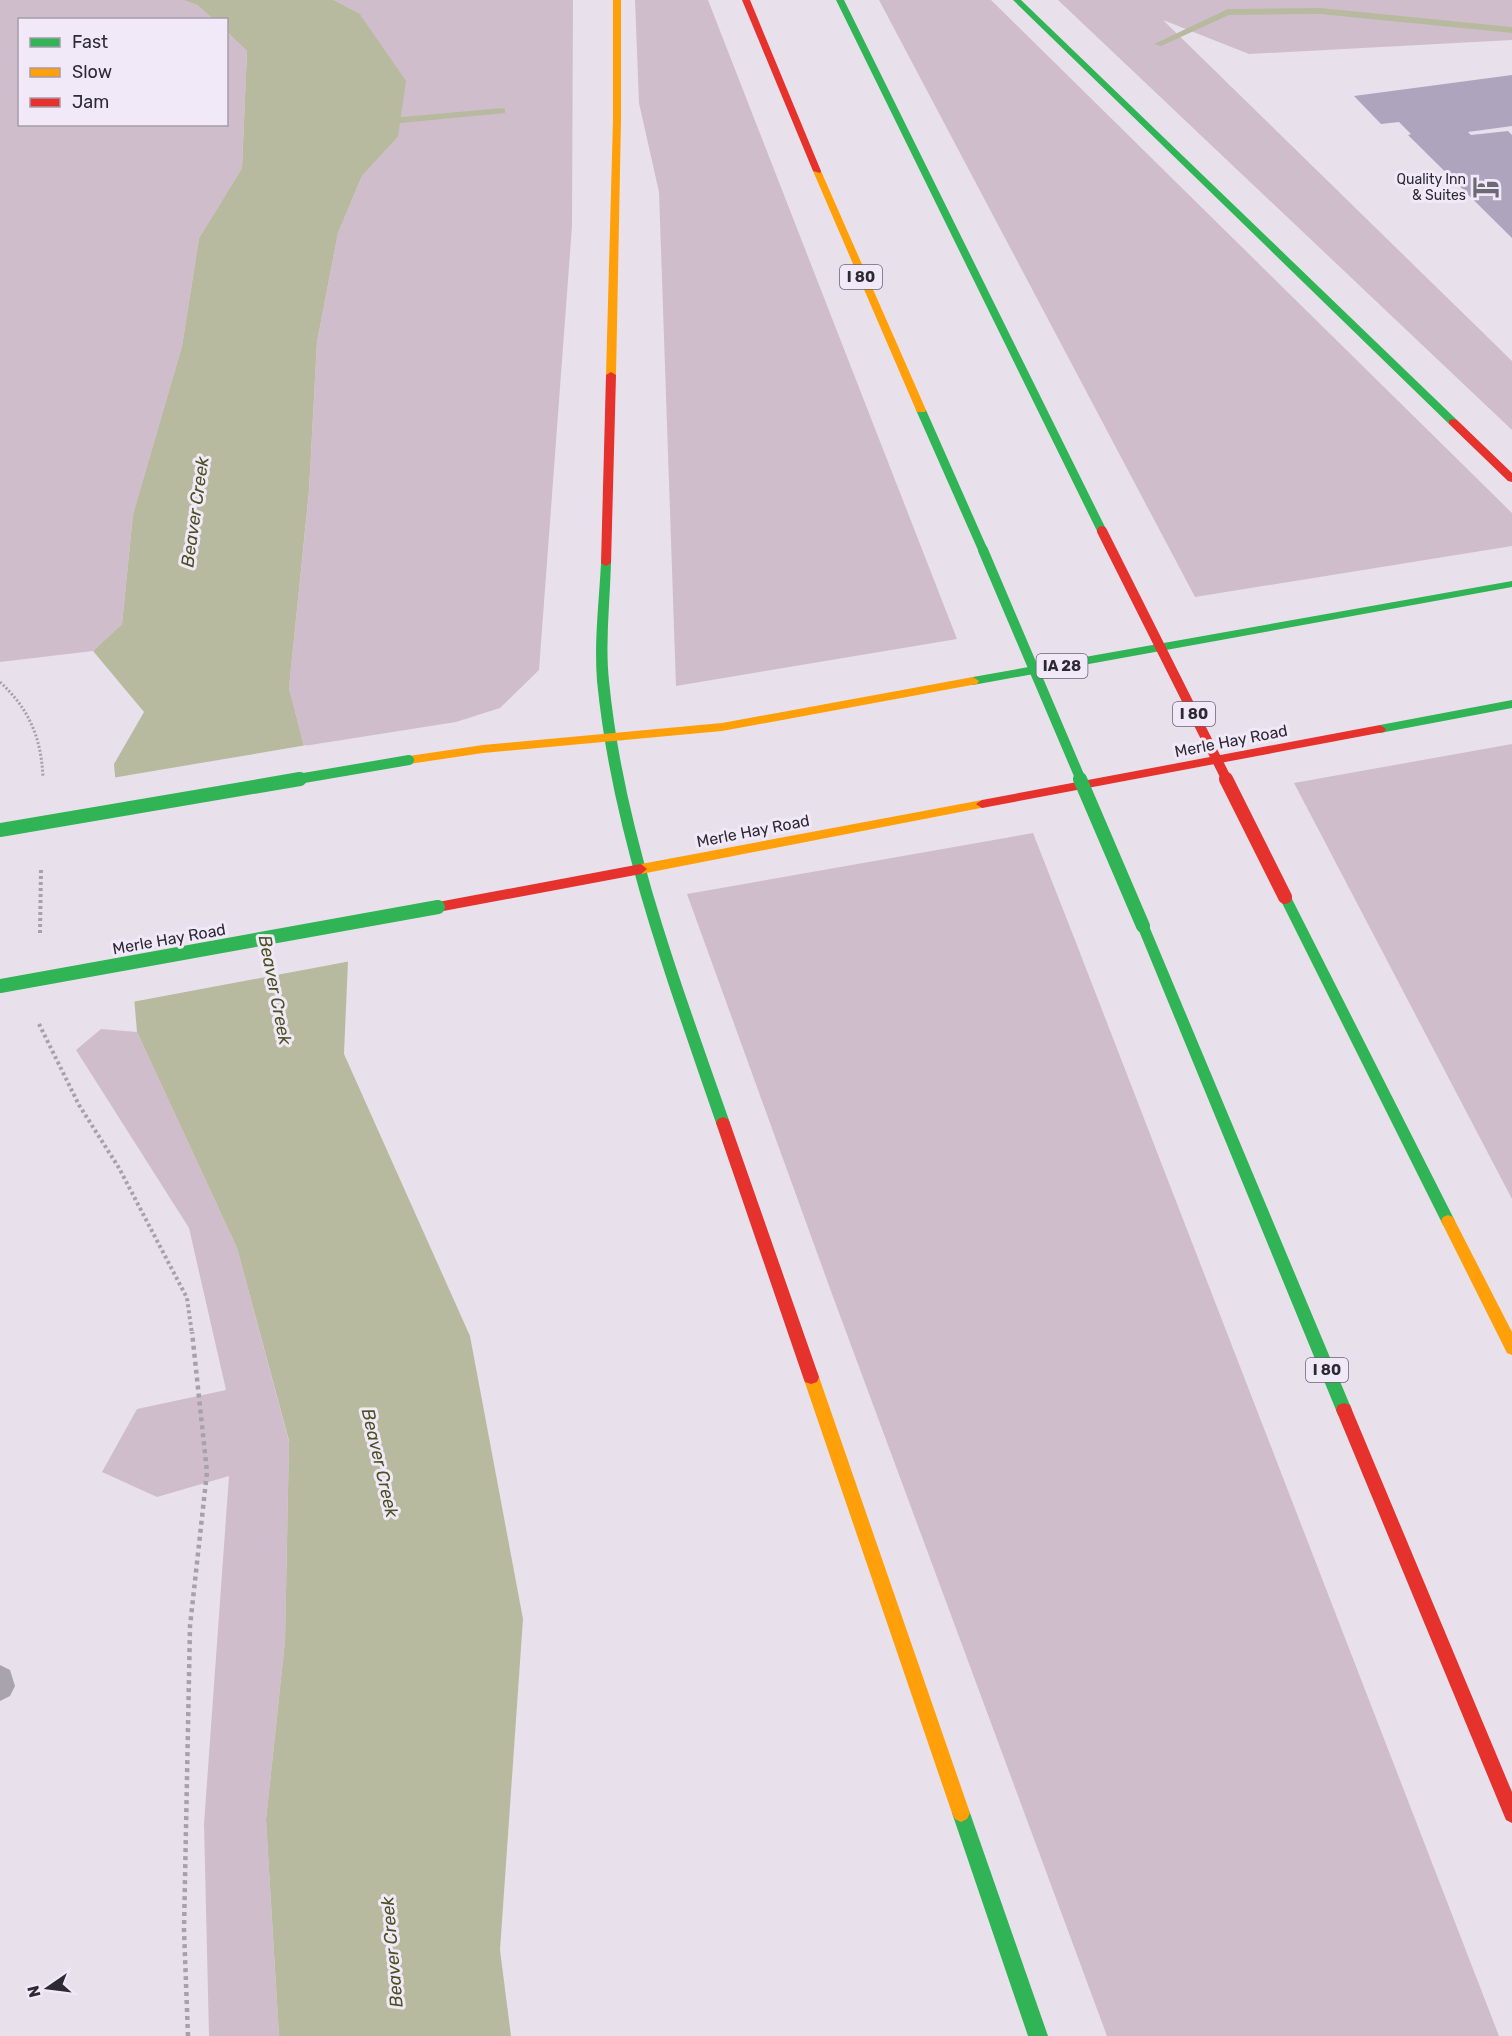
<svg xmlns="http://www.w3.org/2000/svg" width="1512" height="2036" viewBox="0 0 1512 2036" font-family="Rubik,sans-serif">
<rect width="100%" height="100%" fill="#e8e1ec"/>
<path fill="#d0bdcb" d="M0 0H183L197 5 213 19 20 20V124H226L227 32 247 51 242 168 199 238 182 346 133 514 122 624 93 651 0 662Z
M334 0H573L572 226 539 670 500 708 456 722 304 746 289 688 309 492 317 342 338 233 362 176 398 137 359 13Z
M635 0H708L957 639 676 686 659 192 639 103Z
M879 0H991L1512 513V546L1195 597Z
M1058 0H1512V40L1249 54 1163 20 1512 361V430Z
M1512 744V1199L1294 783Z
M1033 833 1075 940 1499 2036H1107L832 1294 687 894Z
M101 1029 137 1032 237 1248 289 1442 285 1641 266 1820 279 2036H209L204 1824 229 1476 157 1497 102 1472 137 1409 226 1390 189 1228 76 1050Z"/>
<path fill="#b8baa0" d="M183 0H334L359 13 406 81 398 137 362 176 338 233 317 342 309 491 289 688 304 746 348 961 344 1054 470 1336 523 1619 500 1950 511 2036H279L266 1820 285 1641 289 1441 237 1248 137 1032 114 764 144 712 93 651 122 624 133 514 182 346 199 238 242 168 247 51 227 32 226 20 213 19 197 5Z"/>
<path fill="#e8e1ec" d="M307 745 351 961 132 1002 112 778Z"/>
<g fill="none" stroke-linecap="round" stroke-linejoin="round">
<path fill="#b8baa0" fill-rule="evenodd" d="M1320 8 1512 27V33L1320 14 1229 15 1161 46 1154 44 1228 9Z
M502 108 505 109V113L380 125 375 122 380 119Z"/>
</g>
<path fill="#afa4be" d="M1512 75V126L1468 132 1471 135 1508 131 1512 135V238L1408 135 1411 134 1399 122 1381 124 1354 96Z"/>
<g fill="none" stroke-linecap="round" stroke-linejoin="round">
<path stroke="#a7a1ab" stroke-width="3" stroke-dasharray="2 2" stroke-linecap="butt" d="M0 682C29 709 41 737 43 777"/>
<path stroke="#a7a1ab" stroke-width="4" stroke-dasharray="3 3" stroke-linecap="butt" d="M40 933 41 869
M39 1024 79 1105 119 1168 187 1298 192 1334"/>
<path stroke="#a7a1ab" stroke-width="4.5" stroke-dasharray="4 4" stroke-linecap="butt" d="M188 2036 184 1930 190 1626 207 1472 192 1332"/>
<path fill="#a8a3ad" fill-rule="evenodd" d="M0 1665 10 1670 15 1686 10 1696 0 1701Z"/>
<path fill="#30b455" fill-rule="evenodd" d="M836 0H844L1107 531 1106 533H1098L1097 531Z
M1013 0H1021L1457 420V424H1449Z
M921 407 926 410 988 550 987 552H979L978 550 916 410Z
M606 560 611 563C610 602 605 642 609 681 624 833 680 980 730 1123L728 1127 723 1129 718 1127 716 1123C667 980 612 833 597 681 594 642 599 602 601 563Z
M1512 581V587L973 685 967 681 973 677Z
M1512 700V708L1380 733 1374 729 1380 725Z
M1285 892 1291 897 1453 1217 1455 1221 1453 1225 1448 1227 1443 1225 1279 897Z
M1143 921 1149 926 1352 1410 1350 1415 1344 1417 1338 1415 1336 1410 1137 926Z
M961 1804 967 1807 970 1813 1048 2036H1028L952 1813 955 1807Z"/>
<path fill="#ff9f0a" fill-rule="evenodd" d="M613 0H621V119L616 375 611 378 606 375 613 119Z
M817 168 821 171 926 410 925 412H917L916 410 813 171Z
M973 677 979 681 977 684 722 731 483 753 409 764 403 760 409 756 483 745 722 723Z
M982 800 988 804 986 807 641 874 635 869 641 864Z
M1448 1215 1453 1217 1512 1332V1355L1507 1353 1441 1221 1443 1217Z
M811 1370 817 1372 819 1377 970 1813 967 1819 961 1822 955 1819 952 1813 803 1377 805 1372Z"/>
<path fill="#e5322d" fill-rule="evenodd" d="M742 0H750L821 171 820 173 813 171Z
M611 372 616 375 611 563 606 566 601 563 606 375Z
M1453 419 1457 420 1512 473V482L1508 481 1449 424V420Z
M1380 725 1386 729 1384 732 982 808 976 804 982 800Z
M641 864 647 869 641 874 438 912 432 907 438 902Z
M723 1117 728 1119 730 1123 819 1377 817 1382 811 1384 805 1382 803 1377 716 1123 718 1119Z
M1344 1403 1350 1405 1352 1410 1512 1792V1823L1506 1820 1336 1410 1338 1405Z"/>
<path stroke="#30b455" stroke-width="10" d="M983 550 1081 780
M292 780 409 760"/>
<path stroke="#30b455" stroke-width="14" d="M1080 779 1143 926
M0 830 300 779
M0 986 438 907"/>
<path stroke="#e5322d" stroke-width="10" d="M1102 531 1227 780"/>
<path stroke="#e5322d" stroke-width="14" d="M1226 779 1285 897"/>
</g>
<defs>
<symbol id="hotel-bare" viewBox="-9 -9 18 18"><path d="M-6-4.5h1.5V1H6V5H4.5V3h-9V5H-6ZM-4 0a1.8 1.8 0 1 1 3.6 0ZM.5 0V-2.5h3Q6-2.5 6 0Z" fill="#6f6975" stroke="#f2e9f8" stroke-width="2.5" paint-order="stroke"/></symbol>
</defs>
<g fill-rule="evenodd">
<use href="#hotel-bare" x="1467" y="168" width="38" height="38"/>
</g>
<g text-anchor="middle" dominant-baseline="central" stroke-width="6" stroke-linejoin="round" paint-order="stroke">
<g font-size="14" fill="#2e2935" stroke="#f2e9f8" text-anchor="end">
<text x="1466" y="179">Quality Inn<tspan x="1466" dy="16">&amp; Suites</tspan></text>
</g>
<g fill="#f2e9f8" stroke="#696370" stroke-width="1.5">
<rect x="840" y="265" width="42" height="24" rx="4.5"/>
<rect x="1036.5" y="654" width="51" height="24" rx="4.5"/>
<rect x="1173" y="702" width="42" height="24" rx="4.5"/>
<rect x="1306" y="1358" width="42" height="24" rx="4.5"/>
</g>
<g font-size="15" font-weight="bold" fill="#2e2935">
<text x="861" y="277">I 80</text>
<text x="1062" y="666">IA 28</text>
<text x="1194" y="714">I 80</text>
<text x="1327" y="1370">I 80</text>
</g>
<g font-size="16" fill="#2e2935" stroke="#f2e9f8">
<text transform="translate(1231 741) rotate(-11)">Merle Hay Road</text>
<text transform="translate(753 831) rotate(-11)">Merle Hay Road</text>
<text transform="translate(169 939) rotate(-10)">Merle Hay Road</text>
</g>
<g font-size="18" font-style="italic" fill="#4a5222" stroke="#f2e9f8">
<text transform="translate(195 512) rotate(-82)">Beaver Creek</text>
<text transform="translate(275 990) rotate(79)">Beaver Creek</text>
<text transform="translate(380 1463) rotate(77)">Beaver Creek</text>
<text transform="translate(392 1952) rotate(-95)">Beaver Creek</text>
</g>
</g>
<rect x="18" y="18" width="210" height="108" fill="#f2e9f8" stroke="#a49caa" stroke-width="1.5"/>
<rect x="30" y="38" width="30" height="9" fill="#30b455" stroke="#a49caa" stroke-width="1.5"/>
<text x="72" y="48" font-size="18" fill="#2e2935">Fast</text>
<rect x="30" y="68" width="30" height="9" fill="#ff9f0a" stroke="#a49caa" stroke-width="1.5"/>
<text x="72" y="78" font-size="18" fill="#2e2935">Slow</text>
<rect x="30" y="98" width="30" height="9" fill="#e5322d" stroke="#a49caa" stroke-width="1.5"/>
<text x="72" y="108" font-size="18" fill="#2e2935">Jam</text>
<g transform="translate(48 1988) rotate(256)" stroke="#f2e9f8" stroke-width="4.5" paint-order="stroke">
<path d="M0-4.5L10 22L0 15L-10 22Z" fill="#2e2935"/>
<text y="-9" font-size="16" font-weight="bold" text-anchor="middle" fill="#2e2935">N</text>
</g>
</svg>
